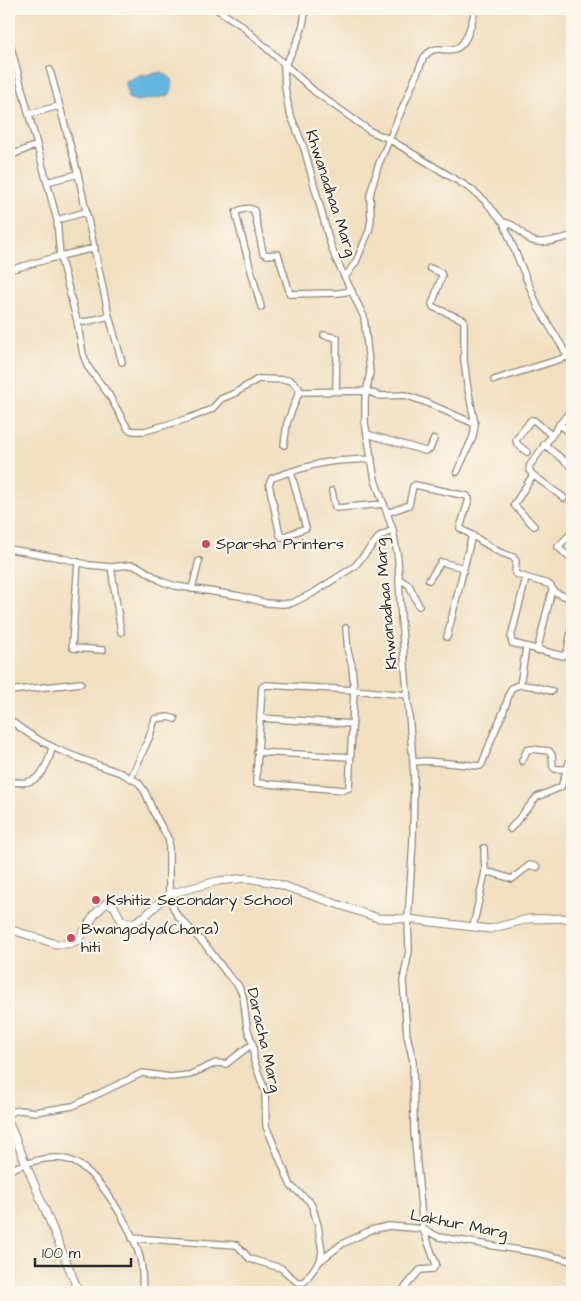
<svg xmlns="http://www.w3.org/2000/svg" width="581" height="1301" viewBox="0 0 581 1301" font-family="'Architects Daughter',sans-serif">
<rect width="100%" height="100%" fill="#fbf7ec"/>
<filter id="ink" filterUnits="userSpaceOnUse"><feTurbulence type="fractalNoise" baseFrequency=".02" numOctaves="2"/><feDisplacementMap in="SourceGraphic" scale="10" xChannelSelector="R" yChannelSelector="G"/><feConvolveMatrix kernelMatrix="1 2 1 2 8 2 1 2 1" color-interpolation-filters="sRGB"/></filter>
<filter id="wash" filterUnits="userSpaceOnUse"><feTurbulence type="fractalNoise" baseFrequency=".0096" numOctaves="4" result="noise"/><feDisplacementMap in="SourceGraphic" scale="20" xChannelSelector="R" yChannelSelector="G"/><feGaussianBlur stdDeviation="1.12" result="paint"/><feColorMatrix in="noise" values="0 0 0 0 0 0 0 0 0 0 0 0 0 0 0 0 0 1.4 0 .05"/><feComposite in="paint" operator="in"/></filter>
<g filter="url(#wash)">
<rect width="100%" height="100%" fill="#f1dfc0"/>
<path fill="#62b6de" stroke="#467084" d="M162 72 172 79V90L168 96 137 101 128 98 126 82 135 77Z"/>
</g>
<g filter="url(#ink)">
<g fill="none" stroke-linecap="round" stroke-linejoin="round">
<defs>
<path id="minor" d="M216 9 241 25 314 91 370 131 389 139 471 189 484 200 503 222 538 307 572 363
M9 40 57 220 60 256 9 270
M284 66 285 87 289 111 304 148 330 243 335 257 364 317 370 372 365 399V423L375 480 393 530 398 559 401 618 414 775 413 841 408 919 409 951 403 981 407 1035 413 1061 414 1132 423 1229 436 1264 433 1269 420 1270 401 1292
M284 66C294 50 305 28 305 9
M50 70 78 174 109 316 122 362
M29 114 59 106
M9 156 37 145
M47 182 78 174
M57 220 86 212
M503 222C518 224 520 235 533 241 543 245 562 238 572 236
M345 277 356 262 369 231 371 220 370 195 378 166 424 57C437 42 444 54 457 48 467 44 473 19 475 9
M261 307 237 219 236 212C241 209 250 207 254 210L263 253 267 255 278 254 290 294 338 293 352 291
M109 316 85 322 77 321 83 354 88 367 109 395 128 429 133 431H145L190 418 212 409 221 399 235 393 258 379 290 380 299 388V392L367 391 380 396 405 395 425 402 475 424 467 384 464 360V320L433 307 432 304 442 276 441 273 430 268
M77 321 60 256 95 248
M324 335 337 338 336 391
M494 380 567 357 572 353
M559 424 572 434
M367 434 425 451 430 449 434 439
M544 444 572 467
M284 445 287 423 299 392
M527 452 517 444 516 440 531 420 535 421 551 435
M291 472 306 528 282 537 280 535 269 484 272 478C290 472 309 465 329 462 343 460 358 460 372 459
M457 472 473 437 475 424
M533 475 564 498
M332 491 335 507 337 508 384 504
M387 513 409 505 413 486 415 485 467 496 469 499 460 528 499 552 513 557 516 561 515 573 518 575 548 584 551 586 554 592 572 599
M534 526 514 505 533 475 529 470 530 465 572 408
M572 532 558 547 572 560
M9 549 62 558 89 565 111 567 131 565 139 567 163 582 176 586 240 596 266 603 282 604 292 603 313 593 355 566 380 536 393 530
M78 562 72 645 73 648 103 650
M111 567 121 632
M526 578 511 637 512 643 563 656 567 652 572 627
M399 579 409 585 419 606
M429 580 441 562 464 568
M192 589 199 561
M346 628 348 652 352 666 354 690 349 788 344 790 256 783 262 687 266 685 354 690 407 695
M447 637 472 535
M537 651 552 590
M520 685 526 648
M9 691 81 683
M260 718 353 724
M9 719C41 747 81 759 121 773L139 783 145 792 154 813 169 840V894L172 905 177 915 207 947 228 975 238 985 243 996 247 1027 253 1045 254 1061 265 1091 266 1126 291 1186 309 1201 312 1206 318 1225 322 1252 320 1261
M257 752 350 757
M522 761 527 750 531 749 549 751 552 755 553 767 555 769H566
M413 762 426 761 480 766 482 764 494 733 503 713 511 689C520 680 541 689 552 691
M131 778 149 738 155 719 168 717 175 719
M9 781C37 788 46 772 52 748
M510 829 537 797 561 787 572 754
M485 872 493 873 512 879 530 865 537 867
M473 927 485 872 484 848
M9 1113 19 1110 35 1112 73 1106 142 1073 170 1077 189 1075 216 1063 226 1064 248 1047 253 1045
M9 1170C26 1163 50 1154 69 1160 98 1169 133 1229 140 1258 143 1268 142 1281 143 1292
M132 1238 237 1245 250 1259 281 1268 297 1282H304L320 1261 342 1244 371 1230 389 1226 423 1229 439 1237 538 1253 572 1261"/>
<path id="tertiary" d="M9 929 56 944H69L78 940 95 914 106 903 114 906 121 920 127 923H133L145 916 169 894 218 881 247 878 275 883 378 918 408 919 490 929 528 919 572 918
M9 1123 79 1292"/>
</defs>
<use href="#minor" stroke="#8e8576" stroke-width="8"/>
<use href="#tertiary" stroke="#8e8576" stroke-width="9"/>
<use href="#minor" stroke="#fff" stroke-width="5.5"/>
<use href="#tertiary" stroke="#fff" stroke-width="7"/>
</g>
</g>
<g fill="#d1495b" stroke="#fbf7ec" stroke-width="2">
<circle cx="206" cy="544" r="5"/>
<circle cx="96" cy="900" r="5"/>
<circle cx="71" cy="938" r="5"/>
</g>
<g text-anchor="middle" dominant-baseline="central" stroke-width="4.5" stroke-linejoin="round" paint-order="stroke">
<g font-size="16" fill="#2b2b2b" stroke="#fbf7ec">
<text transform="translate(331 193) rotate(72)">Khwanadhaa Marg</text>
<text transform="translate(386 604) rotate(-95)">Khwanadhaa Marg</text>
<text transform="translate(264 1040) rotate(77)">Daracha Marg</text>
<text transform="translate(459 1224) rotate(11)">Lakhur Marg</text>
</g>
<g font-size="16" fill="#2b2b2b" stroke="#fbf7ec" text-anchor="start">
<text x="216" y="544">Sparsha Printers</text>
<text x="106" y="900">Kshitiz Secondary School</text>
<text x="81" y="929">Bwangodya(Chara)<tspan x="81" dy="18">hiti</tspan></text>
</g>
</g>
<rect width="581" height="1301" fill="none" stroke="#fbf7ec" stroke-width="30"/>
<path d="M35 1258v8h96v-8" fill="none" stroke="#2b2b2b" stroke-width="2.5"/>
<text x="42" y="1258" font-size="15" fill="#2b2b2b" stroke="#fbf7ec" stroke-width="4" paint-order="stroke">100 m</text>
</svg>
